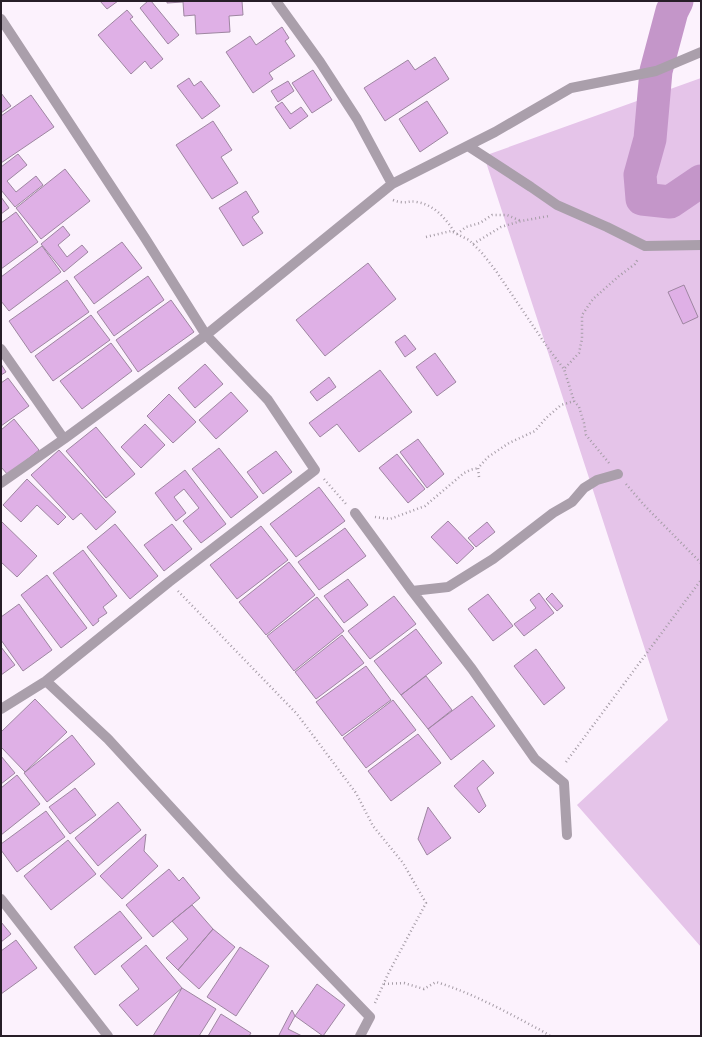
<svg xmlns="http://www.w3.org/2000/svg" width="702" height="1037" viewBox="0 0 702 1037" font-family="'IBM Plex Serif',serif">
<rect width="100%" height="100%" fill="#fcf2fd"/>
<path fill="#e5c4e9" d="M701 78V947L577 805 668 720 484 156Z"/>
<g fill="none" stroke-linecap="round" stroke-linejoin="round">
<path stroke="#c496c9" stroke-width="33" d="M677 1 672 11 656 71 650 139 640 175 642 199 670 202 701 181"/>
</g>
<path fill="#dfb0e6" stroke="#9e86a1" d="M100 1H118L107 9Z
M148 1H151L179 35 168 44 140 8Z
M167 1H242L243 15 229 16 230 32 196 34 195 15 184 16 183 2 167 3Z
M127 10 133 17 130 19 163 59 151 69 145 61 131 74 98 35Z
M282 27 289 38 285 41 295 56 269 73 273 79 253 93 226 52 250 36 256 45Z
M435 57 449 79 385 121 364 88 408 60 415 70Z
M313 70 332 100 312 113 292 83Z
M189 78 194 86 201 81 220 106 202 119 177 86Z
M288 81 294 91 278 102 271 91Z
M1 93 11 106 1 113Z
M31 95 54 127 1 163V116Z
M427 101 448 133 420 152 399 119Z
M282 102 291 114 301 107 308 116 290 129 275 107Z
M213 121 232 150 221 157 238 183 212 199 176 145Z
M18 154 27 165 7 181 16 192 36 176 43 185 15 207 1 190V167Z
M65 169 90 201 41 239 16 208Z
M246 191 259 212 252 217 263 233 243 246 219 208Z
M1 197 9 208 1 214Z
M16 212 38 242 1 269V223Z
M63 226 70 235 58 245 67 257 82 245 88 252 64 272 41 244Z
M122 242 142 268 94 304 74 277Z
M42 246 61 272 9 311 1 301V277Z
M368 263 396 299 325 356 296 320Z
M148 276 164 300 114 336 97 312Z
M67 280 89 312 31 353 9 321Z
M684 285 698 317 683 324 668 292Z
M171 300 194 332 138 372 116 340Z
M91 315 110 340 53 381 35 356Z
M405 335 416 349 405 357 395 342Z
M111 343 132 371 82 409 60 381Z
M435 353 456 382 437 396 416 367Z
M1 364 6 372 1 375Z
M205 364 223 384 195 408 178 388Z
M380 370 412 412 359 452 337 424 320 437 309 423Z
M329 377 336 387 317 401 310 392Z
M8 378 29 406 1 426V383Z
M231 392 248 411 216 439 199 420Z
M169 394 196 422 173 443 147 416Z
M14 419 39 450 8 475 1 467V430Z
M145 424 165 445 141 468 121 447Z
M96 427 135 474 106 498 66 451Z
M418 439 444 474 427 488 400 452Z
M219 448 258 497 231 518 192 469Z
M59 450 116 512 96 530 81 513 73 520 31 475Z
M276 451 292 472 263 494 247 472Z
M397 454 425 489 408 503 379 468Z
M185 470 226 524 201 543 183 521 199 508 184 489 174 497 186 513 176 521 155 493Z
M27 479 66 517 58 525 37 505 21 522 3 505Z
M319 487 345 521 296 557 270 524Z
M1 521 37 556 17 577 1 562Z
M448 521 474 548 457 564 431 537Z
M487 522 495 532 476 547 468 538Z
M115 524 158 576 130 599 87 547Z
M172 524 192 549 164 571 144 545Z
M261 526 288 560 237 599 210 565Z
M345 528 366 556 319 590 298 562Z
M83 550 117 596 103 607 107 613 98 619 99 621 93 626 53 573Z
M289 562 315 595 266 635 239 602Z
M47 575 87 628 61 648 21 595Z
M348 579 368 605 344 623 324 596Z
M539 593 554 613 524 636 514 624 536 608 530 600Z
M552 593 563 606 557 611 546 599Z
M488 594 513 626 493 641 468 609Z
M394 596 416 624 370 659 348 631Z
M317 597 344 631 294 671 267 636Z
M19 604 52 650 23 671 1 640V617Z
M416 629 442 663 401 695 374 661Z
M342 635 364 663 316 699 295 672Z
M1 647 15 665 1 675Z
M536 649 565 688 544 705 514 666Z
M366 666 391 700 342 736 316 702Z
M426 676 452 710 428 729 401 695Z
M472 696 495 726 451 760 428 729Z
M35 699 67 732 25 772 1 747V732Z
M393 700 416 730 366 768 343 738Z
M418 734 441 763 391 801 368 771Z
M72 735 95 764 47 802 24 773Z
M1 756 15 773 1 784Z
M483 760 494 773 477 788 486 806 479 813 454 786Z
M17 775 40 804 1 835V788Z
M75 788 96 815 70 834 49 807Z
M118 802 141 830 98 866 75 838Z
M428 807 451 838 427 855 418 839Z
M46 811 65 837 17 872 1 850V844Z
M146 834 144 851 158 866 122 899 100 876Z
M68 840 96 874 51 910 24 876Z
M169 869 179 881 183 877 200 898 153 937 126 905Z
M192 905 213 929 178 970 166 958 188 939 172 921Z
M120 911 142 938 95 975 74 947Z
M1 922 11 934 1 942Z
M213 929 235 947 199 989 178 970Z
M16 940 37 968 1 994V951Z
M146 945 182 988 137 1026 119 1005 139 989 121 966Z
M240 947 269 966 236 1016 207 997Z
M317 984 345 1005 323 1036 295 1016Z
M182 988 216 1009 199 1036H153Z
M292 1010 295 1016 288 1029 302 1036H281L279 1035Z
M221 1014 251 1033 249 1036H208Z"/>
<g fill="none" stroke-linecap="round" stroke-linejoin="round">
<path stroke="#a59ca6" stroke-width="2.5" stroke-dasharray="1 3" stroke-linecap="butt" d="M393 200C406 205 408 200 417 202 435 205 446 219 455 233
M457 234 466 227 480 223 492 215H507L521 221
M426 237 451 231 469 240 482 253 496 271 548 348 564 369
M473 244 501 227 521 221 549 216
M609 463 586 435 584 423 579 407 574 401 564 369 579 353 582 339V315L593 299 619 276 635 264 638 259
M479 477 478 468 488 457 509 443 535 431 546 418 561 405 574 401
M324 479 346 504
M626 484 644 505 701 563
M375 517 390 519 425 506 464 473 470 470 478 468
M178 591 297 714 356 793 373 826 403 863 426 903 388 974 375 1003
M566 762 701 580
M384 984 404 983 424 989 436 982C473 993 510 1014 544 1032L550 1036"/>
<path stroke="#aa9fab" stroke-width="10" d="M276 1 320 62 357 119 392 184
M1 19 145 238 206 335 268 400 315 470 169 582 46 681 1 709
M468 146 531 187 557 205 607 227 645 246 701 245
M1 349 64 439
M1 483 64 439 206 335 392 184 495 132 571 88 656 71 701 52
M355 513 412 591 448 587 493 559 553 513 572 502 584 488 597 480 618 474
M412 591 472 669 535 759 564 783 567 835
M46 681 108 739 232 874 370 1017 360 1036
M1 899 108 1036"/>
</g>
<rect width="702" height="1037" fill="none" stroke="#271e28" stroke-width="4"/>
</svg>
